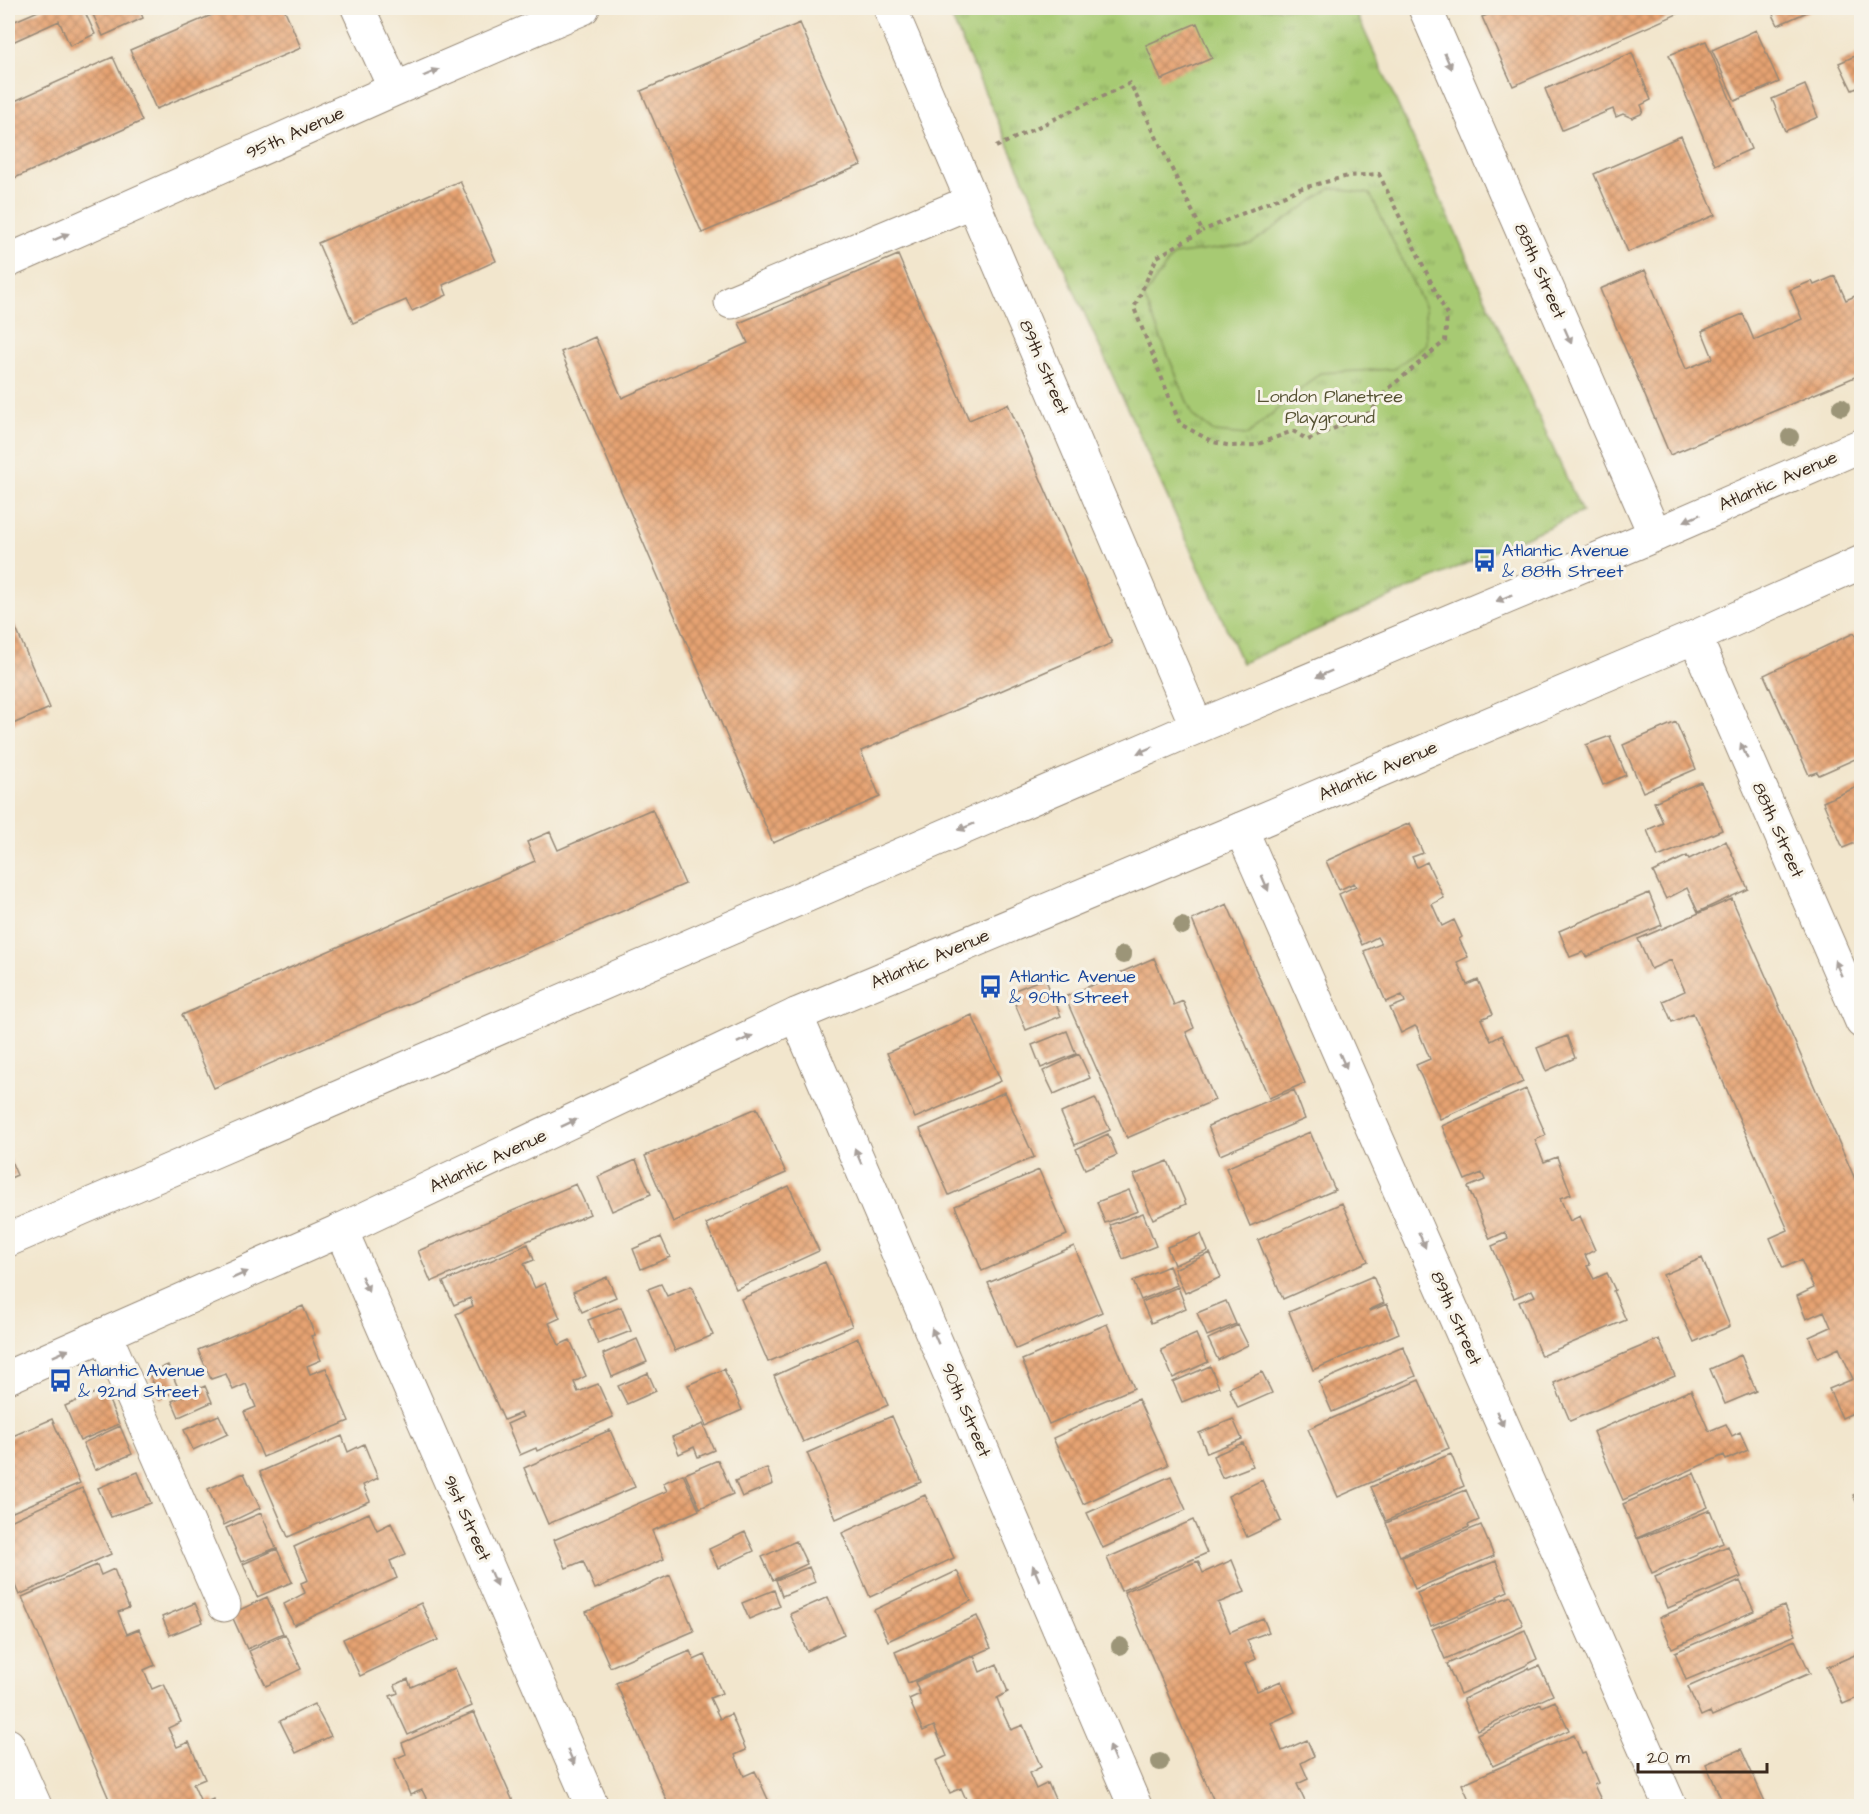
<svg xmlns="http://www.w3.org/2000/svg" width="1869" height="1814" viewBox="0 0 1869 1814" font-family="'Architects Daughter',sans-serif">
<defs>
<pattern id="grass-tufts" width="24" height="20" patternUnits="userSpaceOnUse" patternTransform="scale(1.5)"><rect width="24" height="20" fill="#a7ca73"/><path d="M3 7l-1-3M5 7V3M7 7l1-3M15 17l-1-3M17 17v-4M19 17l1-3" fill="none" stroke="#89a45e"/></pattern>
<pattern id="building-cross-hatch" width="8" height="8" patternUnits="userSpaceOnUse" patternTransform="scale(1.5)"><rect width="8" height="8" fill="#e6a372"/><path d="M0 0l8 8M0 8l8-8" fill="none" stroke="#bc855d"/></pattern>
</defs>
<rect width="100%" height="100%" fill="#f7f3e8"/>
<filter id="ink" filterUnits="userSpaceOnUse"><feTurbulence type="fractalNoise" baseFrequency=".0167" numOctaves="2"/><feDisplacementMap in="SourceGraphic" scale="12" xChannelSelector="R" yChannelSelector="G"/><feConvolveMatrix kernelMatrix="1 2 1 2 8 2 1 2 1" color-interpolation-filters="sRGB"/></filter>
<filter id="wash" filterUnits="userSpaceOnUse"><feTurbulence type="fractalNoise" baseFrequency=".008" numOctaves="4" result="noise"/><feDisplacementMap in="SourceGraphic" scale="24" xChannelSelector="R" yChannelSelector="G"/><feGaussianBlur stdDeviation="1.35" result="paint"/><feColorMatrix in="noise" values="0 0 0 0 0 0 0 0 0 0 0 0 0 0 0 0 0 1.4 0 .05"/><feComposite in="paint" operator="in"/></filter>
<g filter="url(#wash)">
<rect width="100%" height="100%" fill="#f2e6cd"/>
<path fill="url(#grass-tufts)" stroke="#717a48" stroke-width="1.5" d="M947 8H1354L1582 512 1242 663Z"/>
<path fill="#a7ca73" stroke="#717a48" stroke-width="1.5" d="M1331 188 1370 194 1425 308 1426 344 1394 369 1320 373 1247 435 1214 432 1193 416 1144 297 1173 255 1251 244Z"/>
<g id="blocks">
<path fill="url(#building-cross-hatch)" d="M45 8H83L95 34 70 46 59 21 8 44V24Z
M90 8H139L143 18 103 36Z
M228 8H284L301 48 156 109 130 50Z
M1505 8H1680L1682 12 1513 86 1482 17Z
M1770 8H1816L1778 25Z
M800 23 861 165 702 233 641 91Z
M1197 23 1212 58 1161 80 1146 45Z
M1756 30 1779 82 1735 101 1712 50Z
M1706 41 1751 149 1715 165 1669 55Z
M1632 53 1651 100 1641 105 1643 110 1641 114 1632 118 1623 114 1616 117 1613 109 1562 130 1545 89Z
M1862 53V86L1852 90 1839 63Z
M113 57 142 121 8 181V104Z
M1805 85 1818 117 1785 131 1772 99Z
M1681 136 1715 215 1628 252 1594 174Z
M460 181 496 261 443 285 447 295 412 311 406 300 353 323 318 243Z
M898 255 969 420 1008 404 1112 643 861 751 880 797 773 843 561 352 595 337 622 398 748 343 739 323Z
M1645 270 1686 369 1713 358 1702 331 1743 314 1754 340 1802 319 1790 290 1812 281 1814 285 1835 276 1846 300 1862 293V374L1670 455 1600 289Z
M8 610 50 708 8 726Z
M1854 633 1856 637 1862 634V756L1819 775 1817 772 1809 775 1764 675Z
M1676 722 1696 769 1643 792 1623 745Z
M1610 736 1626 775 1603 785 1586 745Z
M1701 782 1722 830 1658 857 1647 830 1663 823 1654 802Z
M1859 786 1862 791V840L1843 848 1823 802Z
M652 809 685 884 214 1088 182 1015 535 861 527 842 550 832 558 850Z
M1410 823 1423 853 1412 857 1417 867 1427 862 1444 898 1432 904 1442 926 1454 920 1462 937 1459 939 1468 957 1457 962 1462 973 1467 985 1478 980 1493 1014 1481 1019 1491 1041 1502 1035 1523 1082 1440 1119 1416 1065 1430 1059 1417 1028 1415 1026 1401 1033 1390 1008 1405 1002 1404 999 1402 995 1386 1002 1364 951 1381 944 1377 937 1362 945 1339 894 1356 886 1354 883 1339 890 1326 861Z
M1726 841 1748 889 1698 912 1687 888 1666 899 1653 872 1687 856 1689 859Z
M1649 893 1662 925 1586 957 1583 952 1570 957 1559 931Z
M1732 899 1862 1195V1409L1842 1418 1829 1389 1853 1379 1839 1348 1818 1358 1809 1337 1831 1327 1824 1311 1806 1319 1797 1296 1814 1288 1801 1260 1783 1268 1770 1238 1788 1230 1693 1013 1672 1022 1663 1001 1685 991 1671 960 1651 969 1638 939Z
M1227 904 1305 1083 1269 1098 1192 920Z
M1154 958 1174 1005 1183 1001 1194 1028 1186 1032 1215 1100 1127 1138 1065 997Z
M1045 978 1061 1016 1026 1030 1010 992Z
M972 1015 1001 1081 915 1118 887 1053Z
M1067 1031 1076 1054 1041 1068 1032 1045Z
M1567 1036 1575 1058 1546 1071 1537 1048Z
M1079 1054 1090 1078 1054 1094 1043 1071Z
M1526 1089 1546 1135 1535 1140 1544 1162 1557 1157 1571 1194 1560 1198 1570 1221 1580 1216 1595 1250 1585 1255 1590 1265 1587 1266 1594 1279 1607 1273 1615 1290 1613 1291 1626 1320 1541 1356 1519 1302 1535 1296 1532 1290 1514 1298 1492 1246 1508 1239 1507 1235 1505 1232 1490 1239 1468 1187 1485 1180 1482 1173 1465 1180 1442 1126Z
M1294 1090 1305 1119 1220 1155 1208 1126Z
M1005 1092 1034 1157 949 1195 920 1129Z
M1095 1098 1110 1130 1075 1145 1061 1113Z
M757 1108 786 1173 673 1222 645 1156Z
M1310 1132 1335 1190 1250 1226 1226 1168Z
M1108 1134 1117 1155 1085 1169 1076 1149Z
M8 1154 17 1175 8 1179Z
M636 1160 651 1194 612 1211 598 1177Z
M1168 1161 1186 1204 1153 1219 1134 1175Z
M1039 1170 1067 1235 982 1271 955 1206Z
M576 1184 590 1214 431 1282 418 1251Z
M789 1186 819 1251 736 1289 706 1224Z
M1129 1190 1138 1211 1105 1223 1097 1202Z
M1342 1203 1368 1261 1283 1299 1258 1240Z
M1143 1213 1156 1246 1123 1259 1110 1225Z
M1201 1234 1208 1251 1174 1265 1167 1247Z
M661 1237 670 1257 641 1269 633 1249Z
M528 1244 534 1260 524 1264 535 1288 545 1283 560 1318 549 1323 559 1345 570 1340 586 1376 574 1382 578 1392 598 1384 613 1417 537 1451 536 1448 520 1455 507 1424 523 1417 521 1413 504 1420 456 1314 473 1306 470 1298 454 1305 443 1282Z
M1074 1246 1102 1312 1016 1349 988 1283Z
M1210 1253 1221 1277 1185 1293 1174 1269Z
M1702 1258 1730 1326 1694 1342 1663 1275Z
M825 1262 852 1326 768 1362 741 1299Z
M1169 1266 1177 1285 1141 1300 1133 1281Z
M1373 1276 1384 1303 1369 1310 1370 1311 1387 1304 1399 1333 1313 1370 1289 1312Z
M607 1277 616 1297 582 1312 573 1292Z
M661 1284 667 1296 691 1286 713 1335 675 1351 648 1289Z
M1178 1287 1186 1308 1151 1323 1142 1302Z
M1226 1301 1236 1324 1207 1336 1197 1313Z
M303 1306 315 1335 311 1336 321 1360 307 1366 310 1374 326 1368 349 1421 263 1457 244 1412 256 1407 246 1384 233 1390 226 1374 211 1379 198 1350Z
M621 1307 631 1331 598 1344 588 1320Z
M1107 1324 1134 1388 1049 1424 1022 1360Z
M1238 1325 1248 1345 1218 1360 1208 1339Z
M1196 1334 1208 1362 1173 1378 1161 1350Z
M858 1338 888 1405 803 1442 774 1376Z
M637 1339 647 1362 612 1377 603 1354Z
M1659 1339 1675 1376 1570 1421 1554 1383Z
M1403 1346 1416 1376 1332 1412 1319 1382Z
M1741 1355 1756 1391 1725 1404 1710 1369Z
M168 1365 179 1390 160 1399 149 1373Z
M1210 1366 1219 1387 1182 1402 1173 1382Z
M724 1369 742 1410 706 1426 688 1385Z
M1262 1372 1272 1393 1238 1408 1229 1388Z
M648 1373 656 1391 627 1404 618 1386Z
M1419 1380 1449 1448 1338 1497 1308 1429Z
M205 1386 212 1402 179 1417 172 1401Z
M104 1389 119 1424 80 1441 65 1406Z
M1691 1390 1709 1431 1726 1424 1732 1436 1740 1432 1748 1450 1726 1460 1724 1455 1623 1500 1593 1432Z
M1138 1399 1168 1465 1083 1504 1053 1438Z
M219 1415 228 1434 193 1450 184 1430Z
M892 1416 921 1482 836 1519 807 1453Z
M52 1419 80 1483 8 1514V1438Z
M1233 1419 1242 1439 1207 1453 1199 1433Z
M703 1424 714 1450 698 1457 694 1447 679 1454 672 1437Z
M120 1426 132 1454 95 1470 83 1443Z
M610 1430 635 1487 548 1524 524 1468Z
M342 1436 348 1452 364 1444 378 1478 363 1485 370 1501 288 1537 260 1472Z
M1243 1443 1253 1466 1222 1478 1213 1456Z
M1451 1454 1464 1486 1386 1521 1371 1487Z
M718 1460 733 1494 700 1508 685 1474Z
M767 1468 773 1484 742 1497 735 1481Z
M138 1472 151 1503 111 1517 98 1488Z
M244 1473 260 1508 224 1525 208 1489Z
M1694 1473 1708 1507 1637 1538 1623 1504Z
M683 1474 699 1510 652 1531 664 1559 595 1589 583 1561 566 1568 554 1540 667 1491 663 1483Z
M1171 1476 1186 1510 1103 1548 1087 1513Z
M1262 1480 1281 1521 1247 1537 1228 1496Z
M82 1488 111 1554 19 1595 8 1569V1522Z
M1466 1490 1479 1520 1468 1525 1469 1527 1400 1556 1386 1523Z
M1862 1491V1514L1853 1495Z
M925 1495 954 1558 870 1597 842 1533Z
M1710 1510 1723 1543 1652 1573 1638 1539Z
M261 1513 276 1548 241 1562 226 1528Z
M369 1513 377 1530 391 1523 406 1554 390 1561 397 1578 294 1625 284 1604 305 1593 301 1583 308 1580 294 1547Z
M1193 1520 1207 1553 1121 1591 1107 1558Z
M1481 1525 1494 1556 1415 1589 1402 1557Z
M745 1532 754 1551 718 1568 709 1549Z
M796 1541 807 1564 773 1580 762 1557Z
M1728 1546 1741 1577 1668 1608 1655 1577Z
M277 1549 292 1582 257 1597 243 1564Z
M1232 1560 1245 1592 1218 1603 1230 1632 1263 1618 1269 1632 1247 1640 1256 1659 1245 1664 1257 1691 1281 1681 1295 1712 1271 1723 1282 1751 1307 1740 1314 1756 1301 1763 1308 1779 1297 1784 1307 1806H1216L1124 1592 1198 1561 1203 1573Z
M1496 1561 1508 1591 1497 1596 1498 1598 1431 1626 1417 1593Z
M97 1565 101 1575 114 1569 129 1608 118 1612 127 1634 139 1629 155 1665 144 1670 152 1689 164 1684 181 1722 168 1728 177 1747 189 1742 197 1761 205 1779 193 1784 202 1804 213 1799 216 1806H112L22 1597Z
M809 1567 815 1582 782 1596 776 1580Z
M957 1571 971 1601 888 1641 874 1610Z
M670 1575 694 1631 610 1667 586 1612Z
M1740 1581 1754 1611 1672 1648 1659 1618Z
M774 1590 780 1606 749 1619 742 1603Z
M1511 1596 1523 1625 1445 1659 1432 1629Z
M267 1597 283 1633 247 1649 231 1614Z
M828 1597 844 1634 807 1651 790 1614Z
M195 1603 203 1622 170 1635 162 1617Z
M421 1603 438 1640 360 1676 343 1639Z
M1784 1606 1796 1635 1686 1680 1675 1652Z
M977 1616 991 1648 908 1683 895 1652Z
M1525 1630 1537 1659 1527 1664V1665L1460 1694 1447 1664Z
M285 1634 301 1669 266 1686 249 1651Z
M1795 1640 1810 1673 1712 1716 1710 1712 1701 1716 1688 1687Z
M690 1651 694 1660 705 1655 722 1693 710 1698 720 1719 731 1714 746 1750 735 1755 744 1776 755 1771 771 1806H669L616 1683Z
M1862 1652V1696L1843 1704 1827 1667Z
M974 1656 980 1672 997 1664 1008 1692 997 1698 1003 1713 1011 1730 1023 1725 1041 1767 1029 1773 1036 1789 1048 1783 1058 1806H969L961 1788 950 1793 936 1761 947 1756 934 1726 923 1731 909 1699 920 1694 915 1682Z
M1539 1666 1553 1695 1477 1730 1463 1699 1529 1668 1530 1670Z
M455 1668 472 1706 408 1735 390 1696 398 1693 395 1685 408 1679 411 1687Z
M1555 1701 1569 1730 1493 1766 1477 1734 1541 1704 1542 1707Z
M314 1704 331 1736 296 1753 280 1721Z
M474 1712 515 1806H430L422 1790 410 1795 395 1759 406 1754 402 1743Z
M1574 1735 1582 1754 1585 1753 1598 1783 1594 1785 1602 1802 1593 1806H1472L1462 1784Z
M1741 1749 1767 1806H1724L1706 1764Z"/>
</g>
</g>
<g filter="url(#ink)">
<use href="#blocks" fill-opacity="0" stroke="#968876" stroke-width="1.5"/>
<g fill="none" stroke-linecap="round" stroke-linejoin="round">
<defs>
<path id="minor" d="M358 8 395 89
M890 8 1197 727
M1425 8 1655 535
M8 261 395 89 583 8
M731 302 973 201
M1695 637 1862 1022
M1241 829 1670 1806
M796 1015 1135 1806
M341 1230 592 1806
M105 1334 224 1605
M8 1745 35 1806"/>
<path id="major" d="M8 1240 1197 727 1655 535 1862 445
M8 1377 341 1230 796 1015 1241 829 1695 637 1862 562"/>
</defs>
<use href="#minor" stroke="#968876" stroke-width="35"/>
<use href="#major" stroke="#968876" stroke-width="35"/>
<path stroke="#968876" stroke-width="4" stroke-dasharray="4.5 4.5" stroke-linecap="butt" d="M996 147 1130 83 1202 231 1157 257 1134 308 1180 424 1213 442 1231 446 1255 445 1293 431 1308 440 1371 412 1387 390 1445 341 1447 315 1379 174 1348 176 1299 189 1202 231"/>
<use href="#minor" stroke="#fff" stroke-width="33"/>
<use href="#major" stroke="#fff" stroke-width="33"/>
</g>
<g fill="#9c9578">
<circle cx="1841" cy="407" r="9"/>
<circle cx="1790" cy="437" r="9"/>
<circle cx="1182" cy="926" r="9"/>
<circle cx="1123" cy="955" r="9"/>
<circle cx="1120" cy="1646" r="9"/>
<circle cx="1160" cy="1762" r="9"/>
</g>
<defs><path id="oneway-solid" d="M-6-.8H1V-3.2L6.5 0L1 3.2V.8H-6Z" transform="scale(1.5)"/></defs>
<g fill="#a79f9a">
<use href="#oneway-solid" transform="translate(1448 61) rotate(66)"/>
<use href="#oneway-solid" transform="translate(431 73) rotate(-23)"/>
<use href="#oneway-solid" transform="translate(61 237) rotate(-24)"/>
<use href="#oneway-solid" transform="translate(1568 336) rotate(66)"/>
<use href="#oneway-solid" transform="translate(1692 518) rotate(157)"/>
<use href="#oneway-solid" transform="translate(1504 598) rotate(157)"/>
<use href="#oneway-solid" transform="translate(1324 674) rotate(157)"/>
<use href="#oneway-solid" transform="translate(1145 750) rotate(157)"/>
<use href="#oneway-solid" transform="translate(1744 751) rotate(-114)"/>
<use href="#oneway-solid" transform="translate(966 827) rotate(157)"/>
<use href="#oneway-solid" transform="translate(1265 883) rotate(66)"/>
<use href="#oneway-solid" transform="translate(1838 968) rotate(-114)"/>
<use href="#oneway-solid" transform="translate(745 1039) rotate(-25)"/>
<use href="#oneway-solid" transform="translate(1343 1061) rotate(66)"/>
<use href="#oneway-solid" transform="translate(569 1123) rotate(-25)"/>
<use href="#oneway-solid" transform="translate(858 1156) rotate(-113)"/>
<use href="#oneway-solid" transform="translate(1422 1240) rotate(66)"/>
<use href="#oneway-solid" transform="translate(240 1275) rotate(-24)"/>
<use href="#oneway-solid" transform="translate(365 1284) rotate(66)"/>
<use href="#oneway-solid" transform="translate(935 1336) rotate(-113)"/>
<use href="#oneway-solid" transform="translate(61 1353) rotate(-24)"/>
<use href="#oneway-solid" transform="translate(1500 1419) rotate(66)"/>
<use href="#oneway-solid" transform="translate(1036 1573) rotate(-113)"/>
<use href="#oneway-solid" transform="translate(493 1578) rotate(66)"/>
<use href="#oneway-solid" transform="translate(1112 1753) rotate(-113)"/>
<use href="#oneway-solid" transform="translate(571 1757) rotate(66)"/>
</g>
</g>
<defs>
<symbol id="bus-bare" viewBox="-9 -9 18 18"><path d="M-5-6H5V4H4V6H2V4H-2V6H-4V4H-5ZM-3.5-4V0h7V-4ZM-3.5 1.2v1.5H-2V1.2ZM2 1.2v1.5H3.5V1.2Z" fill="#1a4fb4" stroke="#f7f3e8" stroke-width="2.5" paint-order="stroke"/></symbol>
</defs>
<g fill-rule="evenodd">
<use href="#bus-bare" x="1468" y="544" width="33" height="33"/>
<use href="#bus-bare" x="974" y="970" width="33" height="33"/>
<use href="#bus-bare" x="44" y="1364" width="33" height="33"/>
</g>
<g text-anchor="middle" dominant-baseline="central" stroke-width="6" stroke-linejoin="round" paint-order="stroke">
<g font-size="18" fill="#3b2a1e" stroke="#f7f3e8">
<text transform="translate(295 133) rotate(-24)">95th Avenue</text>
<text transform="translate(1540 271) rotate(66)">88th Street</text>
<text transform="translate(1044 367) rotate(67)">89th Street</text>
<text transform="translate(1778 481) rotate(-23)">Atlantic Avenue</text>
<text transform="translate(1378 771) rotate(-23)">Atlantic Avenue</text>
<text transform="translate(1778 830) rotate(66)">88th Street</text>
<text transform="translate(930 959) rotate(-23)">Atlantic Avenue</text>
<text transform="translate(488 1161) rotate(-25)">Atlantic Avenue</text>
<text transform="translate(1456 1318) rotate(66)">89th Street</text>
<text transform="translate(966 1410) rotate(67)">90th Street</text>
<text transform="translate(467 1518) rotate(66)">91st Street</text>
</g>
<g font-size="18" fill="#565233" stroke="#f7f3e8">
<text x="1330" y="396">London Planetree<tspan x="1330" dy="21">Playground</tspan></text>
</g>
<g font-size="18" fill="#164399" stroke="#f7f3e8" text-anchor="start">
<text x="1502" y="550">Atlantic Avenue<tspan x="1502" dy="21">&amp; 88th Street</tspan></text>
<text x="1009" y="976">Atlantic Avenue<tspan x="1009" dy="21">&amp; 90th Street</tspan></text>
<text x="78" y="1370">Atlantic Avenue<tspan x="78" dy="21">&amp; 92nd Street</tspan></text>
</g>
</g>
<rect width="1869" height="1814" fill="none" stroke="#f7f3e8" stroke-width="30"/>
<path d="M1638 1763v9h129v-9" fill="none" stroke="#3b2a1e" stroke-width="3"/>
<text x="1647" y="1763" font-size="18" fill="#3b2a1e" stroke="#f7f3e8" stroke-width="4.5" paint-order="stroke">20 m</text>
</svg>
